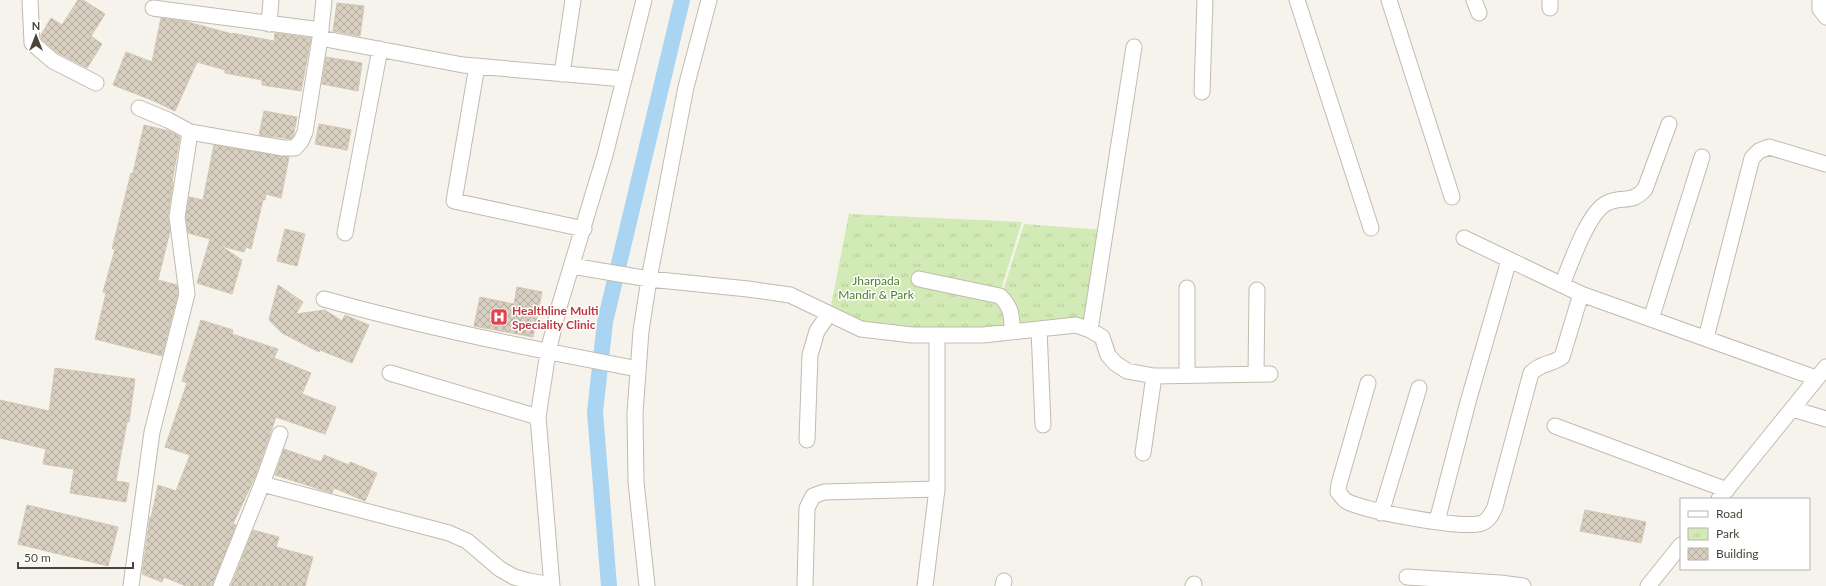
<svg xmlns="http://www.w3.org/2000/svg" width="1826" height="586" viewBox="0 0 1826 586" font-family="Lato,sans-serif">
<defs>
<pattern id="park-tufts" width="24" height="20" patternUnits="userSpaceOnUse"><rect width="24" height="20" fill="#d2eab5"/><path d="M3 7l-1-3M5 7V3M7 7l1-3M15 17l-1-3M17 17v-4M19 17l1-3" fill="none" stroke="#b6ca9c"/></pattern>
<pattern id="building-cross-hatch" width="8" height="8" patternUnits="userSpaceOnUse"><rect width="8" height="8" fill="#d8cfc1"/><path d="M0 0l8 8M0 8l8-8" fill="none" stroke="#b1aa9e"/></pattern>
</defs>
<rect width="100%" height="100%" fill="#f6f3ec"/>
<path fill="url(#park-tufts)" d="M849 214 1022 222 1000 293 999 299 1009 330 862 327 830 311Z
M1024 224 1105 230 1090 328 1013 330 1002 294Z"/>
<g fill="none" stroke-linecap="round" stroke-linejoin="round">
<path stroke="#a9d4f2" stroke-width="16" d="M609 586 595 412 605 322 682 0"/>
</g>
<path fill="url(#building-cross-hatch)" stroke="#d3c7b4" d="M78 0H83L105 14 91 36 102 44 87 68 58 53 41 39V35L51 18 62 25Z
M337 3 364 6 360 36 333 31Z
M161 18 184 21 232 34V33L274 41 275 33 311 38 301 91 262 85V80L225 73V70L197 62 175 111 154 101 113 85 126 52 152 62Z
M326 57 362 63 358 91 322 84Z
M264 111 297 117 293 137 291 139 259 135Z
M319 124 351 130 347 150 315 144Z
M144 125 169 131 180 137 172 182H173L168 216 170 231 158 280 177 285 178 293 162 356 95 339 106 293 103 292 115 249H112L131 173H133Z
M214 145 289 157 281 198 266 194 265 200H263L251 249 246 247 244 252 221 246 242 260 232 294 197 283 210 239 188 233 186 217 189 197 203 200Z
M285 229 305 234 297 266 277 261Z
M278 285 303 302 296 314 325 310 342 321 345 315 369 325 352 363 320 350 319 352 282 333 269 320Z
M517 287 542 292 533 337 474 326 480 297 514 304Z
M201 320 233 330 232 334 278 349 274 358 311 373 302 394 336 407 325 434 276 417 255 477 233 524 236 525 212 586H186L164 577 162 582 142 574 150 517 151 518 158 485 176 491 190 455 165 447 187 383 182 381Z
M55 368 135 379 129 422H127L116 481 129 483 126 502 70 493 74 469 43 464 46 449 0 438V400L49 411Z
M284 449 321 462 324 455 349 465 350 462 377 473 365 501 334 488 332 493 275 475Z
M27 505 118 527 108 566 18 544Z
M1585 510 1646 522 1641 543 1580 531Z
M253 530 279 537 276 547 313 557 305 586H231Z"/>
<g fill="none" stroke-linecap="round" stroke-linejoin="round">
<defs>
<path id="minor" d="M30 0 32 43 53 61 96 83
M1297 0 1371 228
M1389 0 1452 197
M1474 0 1479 13
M1550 0V8
M1820 0V9L1826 17
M153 8 321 30
M269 24 271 0
M320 38 463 65 624 79
M477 66 454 201 584 229
M562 74 573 0
M1202 92 1205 0
M139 108 168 120 190 132 283 148H295L301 141 305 132 320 38 324 0
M345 233 380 49
M1464 238 1581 294 1816 378
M572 266 649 279 748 289 790 295 861 329 912 335H983L1076 325 1090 330 1102 337 1108 355 1115 363 1127 371 1154 376 1270 374
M919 279 1000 296C1012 308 1012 316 1012 332
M1562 285C1570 265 1588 212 1607 203 1623 195 1631 205 1645 189L1669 124
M1187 288V375
M324 299C427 328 533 349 638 369
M1651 319 1702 157
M1039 329 1043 425
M1090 330 1134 47
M1706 338 1752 158 1759 151 1769 147 1826 164
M390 373 538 417
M1256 374 1257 290
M1368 383 1339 484 1338 492C1341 495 1343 499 1346 501 1364 511 1464 530 1482 523 1489 520 1492 514 1495 507L1531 373C1542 362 1551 365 1562 357L1581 294
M1793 409 1826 419
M1555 426 1727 490
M807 440 810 355 817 331 829 314
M1143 453 1154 376
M262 484 449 533 467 541 500 569 514 577 529 581 552 585
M1719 499 1826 367
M1381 513 1419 388
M1437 521 1468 402 1509 260
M1407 577 1500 583 1523 586
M805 585 807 508 813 496 824 492 937 489
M131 586 152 432 187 294 177 217 190 132
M221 586 262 484 280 434
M552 586 538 417 548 352 559 307 605 155 644 0
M647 586 636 482 635 413 641 331 649 279 686 87 709 0
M925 586 937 489V335
M1003 586 1004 581
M1193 586 1194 584
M1648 586 1681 545"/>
</defs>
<use href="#minor" stroke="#c2bbae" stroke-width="17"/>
<use href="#minor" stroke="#fff" stroke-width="15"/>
</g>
<defs>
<symbol id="hospital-square" viewBox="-11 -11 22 22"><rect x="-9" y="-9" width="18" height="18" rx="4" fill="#e0444e" stroke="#fff"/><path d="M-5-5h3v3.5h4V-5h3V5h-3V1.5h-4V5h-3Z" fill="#fff"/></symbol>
</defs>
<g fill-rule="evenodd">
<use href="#hospital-square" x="489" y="307" width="20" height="20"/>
</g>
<g text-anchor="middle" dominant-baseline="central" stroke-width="3" stroke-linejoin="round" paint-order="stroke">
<g font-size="12" fill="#4a7f2a" stroke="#fff">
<text x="876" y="280">Jharpada<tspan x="876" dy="14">Mandir &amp; Park</tspan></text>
</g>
<g font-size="12" font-weight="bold" fill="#be3a42" stroke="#fff" text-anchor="start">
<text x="512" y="310">Healthline Multi<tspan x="512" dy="14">Speciality Clinic</tspan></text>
</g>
</g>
<rect x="1680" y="498" width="130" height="72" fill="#ffffff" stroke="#b7b4b0"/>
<rect x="1688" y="511" width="20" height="6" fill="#ffffff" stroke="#b7b4b0"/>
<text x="1716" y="518" font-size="12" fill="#4b4439">Road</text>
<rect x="1688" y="528" width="20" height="12" fill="url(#park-tufts)" stroke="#b7b4b0"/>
<text x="1716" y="538" font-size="12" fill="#4b4439">Park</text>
<rect x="1688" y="548" width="20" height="12" fill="url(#building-cross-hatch)" stroke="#b7b4b0"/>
<text x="1716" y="558" font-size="12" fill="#4b4439">Building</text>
<g transform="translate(36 36)" stroke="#ffffff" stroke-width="3" paint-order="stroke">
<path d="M0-3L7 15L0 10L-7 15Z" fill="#4b4439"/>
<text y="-6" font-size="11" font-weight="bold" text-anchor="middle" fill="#4b4439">N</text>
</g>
<path d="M18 562v6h115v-6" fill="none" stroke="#4b4439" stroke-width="2"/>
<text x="24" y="562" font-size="12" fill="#4b4439" stroke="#ffffff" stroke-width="3" paint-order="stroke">50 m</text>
</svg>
